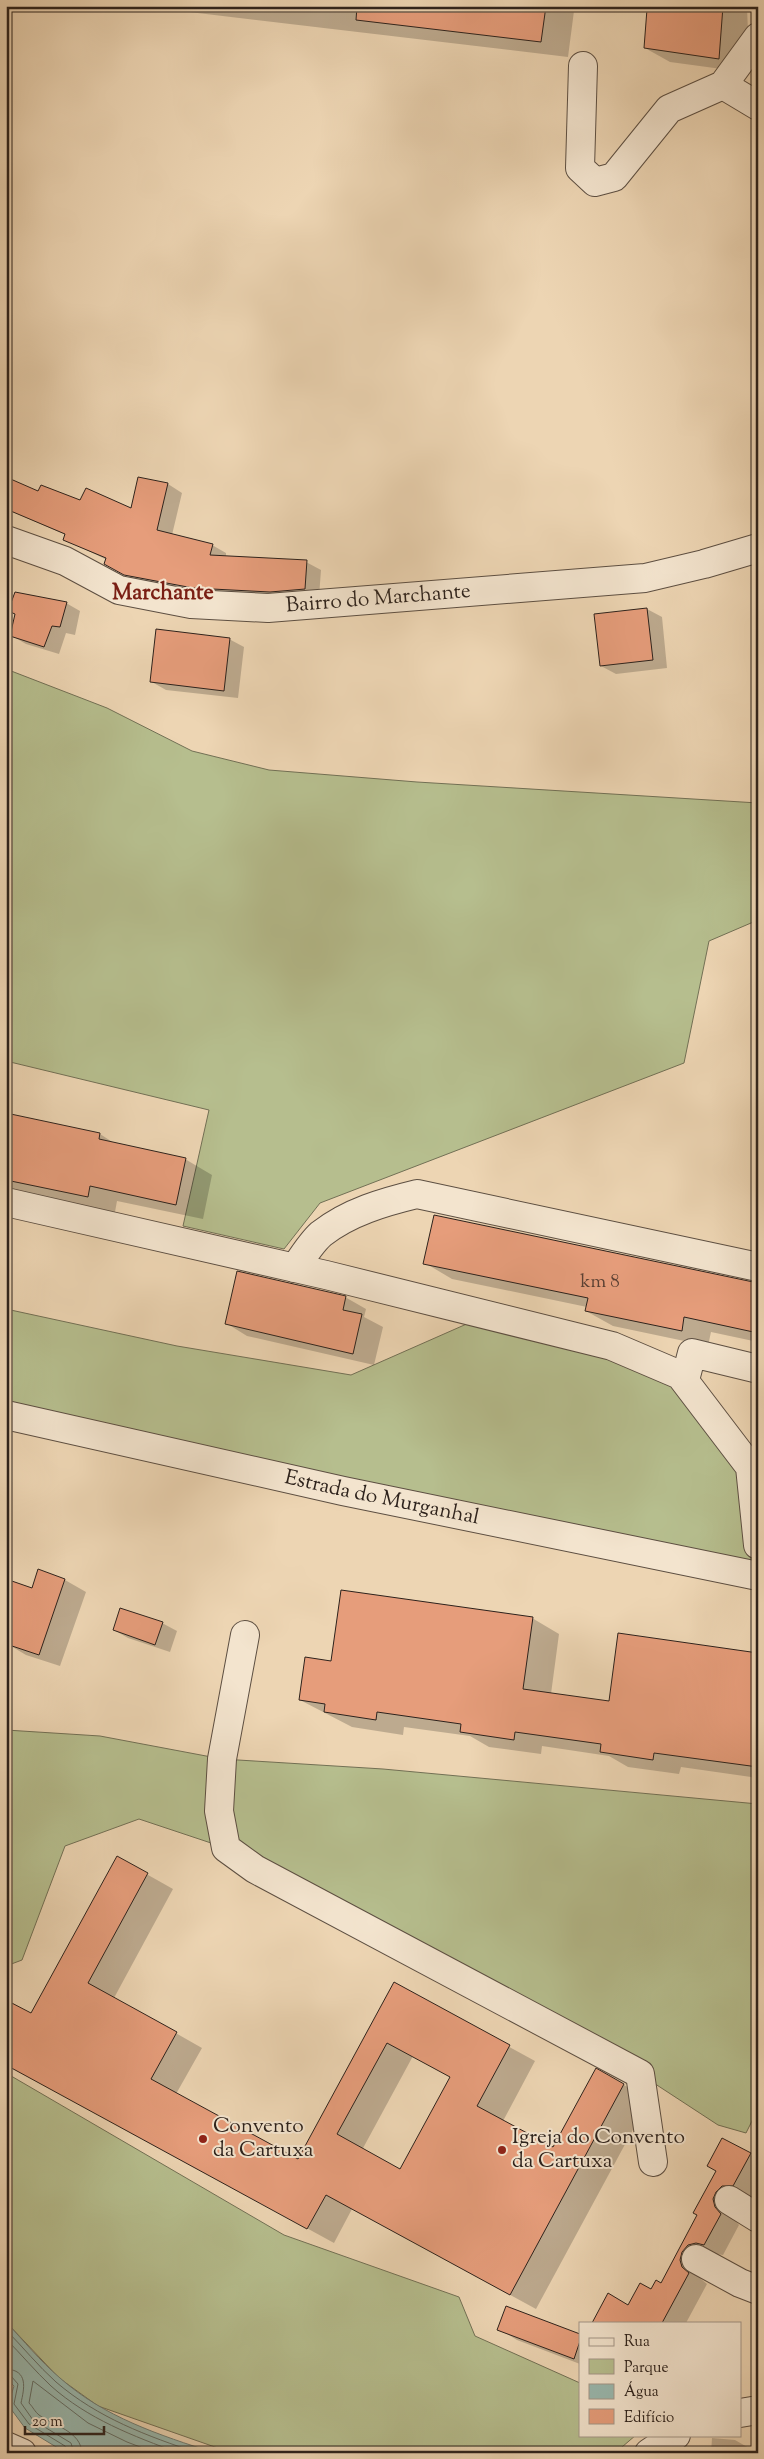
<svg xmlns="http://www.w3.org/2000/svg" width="764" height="2459" viewBox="0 0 764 2459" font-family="'Sorts Mill Goudy',serif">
<rect width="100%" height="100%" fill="#edd5b3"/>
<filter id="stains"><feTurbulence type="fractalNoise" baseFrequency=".004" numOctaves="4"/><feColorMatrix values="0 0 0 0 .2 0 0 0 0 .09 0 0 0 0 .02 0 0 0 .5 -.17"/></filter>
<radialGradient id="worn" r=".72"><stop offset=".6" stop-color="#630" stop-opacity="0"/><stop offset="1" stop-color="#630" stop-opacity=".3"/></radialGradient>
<path fill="#b6be8e" stroke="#727055" d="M6 669 107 708 192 751 269 770 417 782 758 803V920L709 941 684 1063 320 1203 284 1249 183 1226 209 1110 6 1061Z
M6 1309 177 1346 351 1375 487 1315 680 1375 758 1463V1576L6 1412Z
M6 1730 100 1736 222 1759 383 1769 758 1804V2109L746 2133 718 2125 640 2074 226 1848 139 1819 65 1846 22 1960 6 1966Z
M6 2073 284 2235 459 2297 475 2336 580 2383V2435H636L615 2453H232L98 2406 59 2378 6 2322Z"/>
<path fill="#99b8ae" stroke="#6e7c74" d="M6 2322C24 2341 40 2361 60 2378 104 2417 159 2435 215 2453H66L25 2428 8 2405 14 2386 6 2378Z"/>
<path fill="#0003" fill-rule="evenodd" d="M139 6H566L574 11 568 57Z
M674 6H747L748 33 744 72 670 62 645 48 673 10Z
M6 478 39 493 132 510 139 479 168 484 182 493 172 535 212 545 226 553V557L306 562 321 570 319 597 208 596 140 583 120 572 107 560 64 539 66 535 6 509Z
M753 487H758V523L756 522Z
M66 603 80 611 75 635 66 633 59 654 26 644 12 636Z
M647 609 662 617 667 668 616 674 601 666 596 615Z
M229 639 244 647 238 698 166 690 152 682Z
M6 1114 100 1134 117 1145 185 1159 212 1175 203 1219 117 1201 115 1212 16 1191 6 1185Z
M425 1263 758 1284V1342L711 1332 708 1346 613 1326 586 1311 587 1307 452 1279Z
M345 1297 366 1309 364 1317 383 1327 374 1365 247 1336 226 1323Z
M65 1580 86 1592 60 1666 26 1655 6 1643Z
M532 1618 559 1634 551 1694 610 1703 758 1654V1781L751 1777 681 1767 679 1774 628 1767 609 1756 542 1746 541 1754 489 1747 470 1736 404 1727 403 1735 352 1727 300 1700 332 1662Z
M162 1623 177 1631 170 1652 128 1638 114 1630Z
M118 1858 173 1889 114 1998 202 2048 176 2094 298 2160 394 1984 535 2061 503 2121 553 2149 624 2085 649 2100 536 2309 352 2209 334 2243 8 2065 32 2015ZM413 2056 451 2077 401 2171 362 2150Z
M723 2140 758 2159V2186L752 2196H741L734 2219 739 2225 723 2255 716 2254 707 2256 699 2271 701 2279 707 2284 686 2323H593L629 2306 661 2284 699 2214 717 2171Z
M507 2307 580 2335V2364L517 2340 499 2329Z
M712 2438 735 2440 749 2448V2453H711Z"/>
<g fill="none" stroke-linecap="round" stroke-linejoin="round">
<path stroke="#636d65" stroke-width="1" d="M6 2330C23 2347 38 2366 56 2382 98 2418 147 2436 198 2453
M6 2339C21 2354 35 2371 51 2386 88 2419 133 2436 179 2453
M6 2369C29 2370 24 2389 21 2403L33 2420 71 2443 74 2453
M6 2375 11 2376 18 2384 14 2404 29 2424 65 2446 68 2453
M82 2453C81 2431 54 2426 39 2415 35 2412 33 2407 29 2403L33 2381 88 2423 127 2442 156 2453"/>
</g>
<path fill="#e69d7b" stroke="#2d221c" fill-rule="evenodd" d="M357 6H546L541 42 356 20Z
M673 6H723L719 59 644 48 647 9H672Z
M6 477 38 491 41 485 80 500 86 488 131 508 138 477 168 483 157 530 213 544 210 555 307 560 305 589 270 592 193 588 124 575 104 564 106 558 63 540 65 534 6 509Z
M15 592 67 602 60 627 52 626 44 647 10 636 15 614 8 611Z
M647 608 653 660 600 666 594 614Z
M156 629 230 638 224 691 150 682Z
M6 1113 100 1133 99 1139 186 1158 176 1205 90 1186 88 1197 6 1180Z
M434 1215 758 1283V1333L684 1317 682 1331 585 1311 588 1298 423 1264Z
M237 1271 346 1296 343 1310 362 1314 353 1354 225 1324Z
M38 1569 65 1579 39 1655 6 1644V1579L32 1588Z
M341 1590 533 1617 523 1689 609 1701 618 1633 758 1653V1767L654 1753 653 1760 600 1752 601 1744 515 1732 514 1740 460 1732 461 1724 377 1712 376 1720 324 1712 325 1704 299 1700 305 1657 331 1661Z
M120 1608 163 1622 155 1645 113 1630Z
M117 1856 148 1873 88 1983 177 2032 151 2079 298 2159 394 1982 510 2045 477 2106 553 2147 596 2068 624 2084 510 2295 326 2195 307 2229 6 2065V2000L31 2013ZM387 2043 450 2077 400 2169 337 2134Z
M722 2138 751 2153 733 2186H722L716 2192 713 2199 715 2207 721 2214 704 2245 696 2243 688 2245 682 2252 680 2260 682 2267 689 2273 662 2323H592L608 2293 628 2305 640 2283 651 2289 656 2280 661 2283 697 2215 693 2213 716 2171 707 2166Z
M506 2306 580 2334V2341L574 2359 497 2330Z"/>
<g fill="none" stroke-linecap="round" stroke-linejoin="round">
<defs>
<g id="minor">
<path d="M583 66 580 168 595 182 614 177 669 109 723 85 758 37"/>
<path d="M723 85 758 106"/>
<path id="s1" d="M6 540 65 561 119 590 191 604 268 608 645 578 704 564 758 548"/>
<path d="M6 1202 326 1275 612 1346 680 1375 750 1467 758 1545"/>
<path d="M295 1268C303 1256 311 1243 321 1234 349 1212 384 1202 417 1194L758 1267"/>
<path d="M685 1380 692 1353 758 1369"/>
<path id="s2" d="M6 1415 343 1491 758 1576"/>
<path d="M245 1635 222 1759 219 1811 226 1848 255 1869 640 2074 653 2162"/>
<path d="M729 2200 758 2218"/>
<path d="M696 2259 740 2283 758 2290"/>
<path d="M740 2413 758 2410"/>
<path d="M6 2446 22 2453"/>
<path d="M649 2453 676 2435"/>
</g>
</defs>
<use href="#minor" stroke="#5d4f42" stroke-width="30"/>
<use href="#minor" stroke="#f3e4ce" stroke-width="28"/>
</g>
<g fill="#8f2418" stroke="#f3e4ce" stroke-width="2">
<circle cx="203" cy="2139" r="5"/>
<circle cx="502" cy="2150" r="5"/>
</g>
<g text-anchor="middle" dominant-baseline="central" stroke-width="4" stroke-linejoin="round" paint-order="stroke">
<g font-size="19" fill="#5b4134">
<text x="600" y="1282">km 8</text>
</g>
<g font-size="21" fill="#2d221c" stroke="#f3e4ce">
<text stroke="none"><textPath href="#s1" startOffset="385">Bairro do Marchante</textPath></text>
<text stroke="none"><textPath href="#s2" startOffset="385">Estrada do Murganhal</textPath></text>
</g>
<g font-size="21" fill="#2d221c" stroke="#f3e4ce" text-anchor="start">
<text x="213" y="2127">Convento<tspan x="213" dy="24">da Cartuxa</tspan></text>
<text x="512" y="2138">Igreja do Convento<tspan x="512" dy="24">da Cartuxa</tspan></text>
</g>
<g font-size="22" font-weight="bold" fill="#7a1f14" stroke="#f3e4ce">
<text x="163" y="594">Marchante</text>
</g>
</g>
<rect width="764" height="2459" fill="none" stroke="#edd5b3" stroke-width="25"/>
<rect x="8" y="8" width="749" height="2444" fill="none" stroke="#2d221c" stroke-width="2.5"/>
<rect x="12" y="12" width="739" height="2434" fill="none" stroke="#2d221c"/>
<rect x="579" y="2322" width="162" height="115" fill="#f3e4ce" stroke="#a49687"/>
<rect x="589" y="2338" width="25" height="8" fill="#f3e4ce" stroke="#a49687"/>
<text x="624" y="2346" font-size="15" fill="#2d221c">Rua</text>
<rect x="589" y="2359" width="25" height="15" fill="#b6be8e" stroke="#a49687"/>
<text x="624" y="2372" font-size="15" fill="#2d221c">Parque</text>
<rect x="589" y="2384" width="25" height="15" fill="#99b8ae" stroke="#a49687"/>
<text x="624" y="2396" font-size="15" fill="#2d221c">Água</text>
<rect x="589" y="2409" width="25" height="15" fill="#e69d7b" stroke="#a49687"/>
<text x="624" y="2422" font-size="15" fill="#2d221c">Edifício</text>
<path d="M25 2426v8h79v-8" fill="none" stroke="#2d221c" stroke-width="2.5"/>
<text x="32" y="2426" font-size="15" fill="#2d221c" stroke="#f3e4ce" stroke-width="4" paint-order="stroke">20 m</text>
<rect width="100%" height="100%" filter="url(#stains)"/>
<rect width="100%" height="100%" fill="url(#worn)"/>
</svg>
